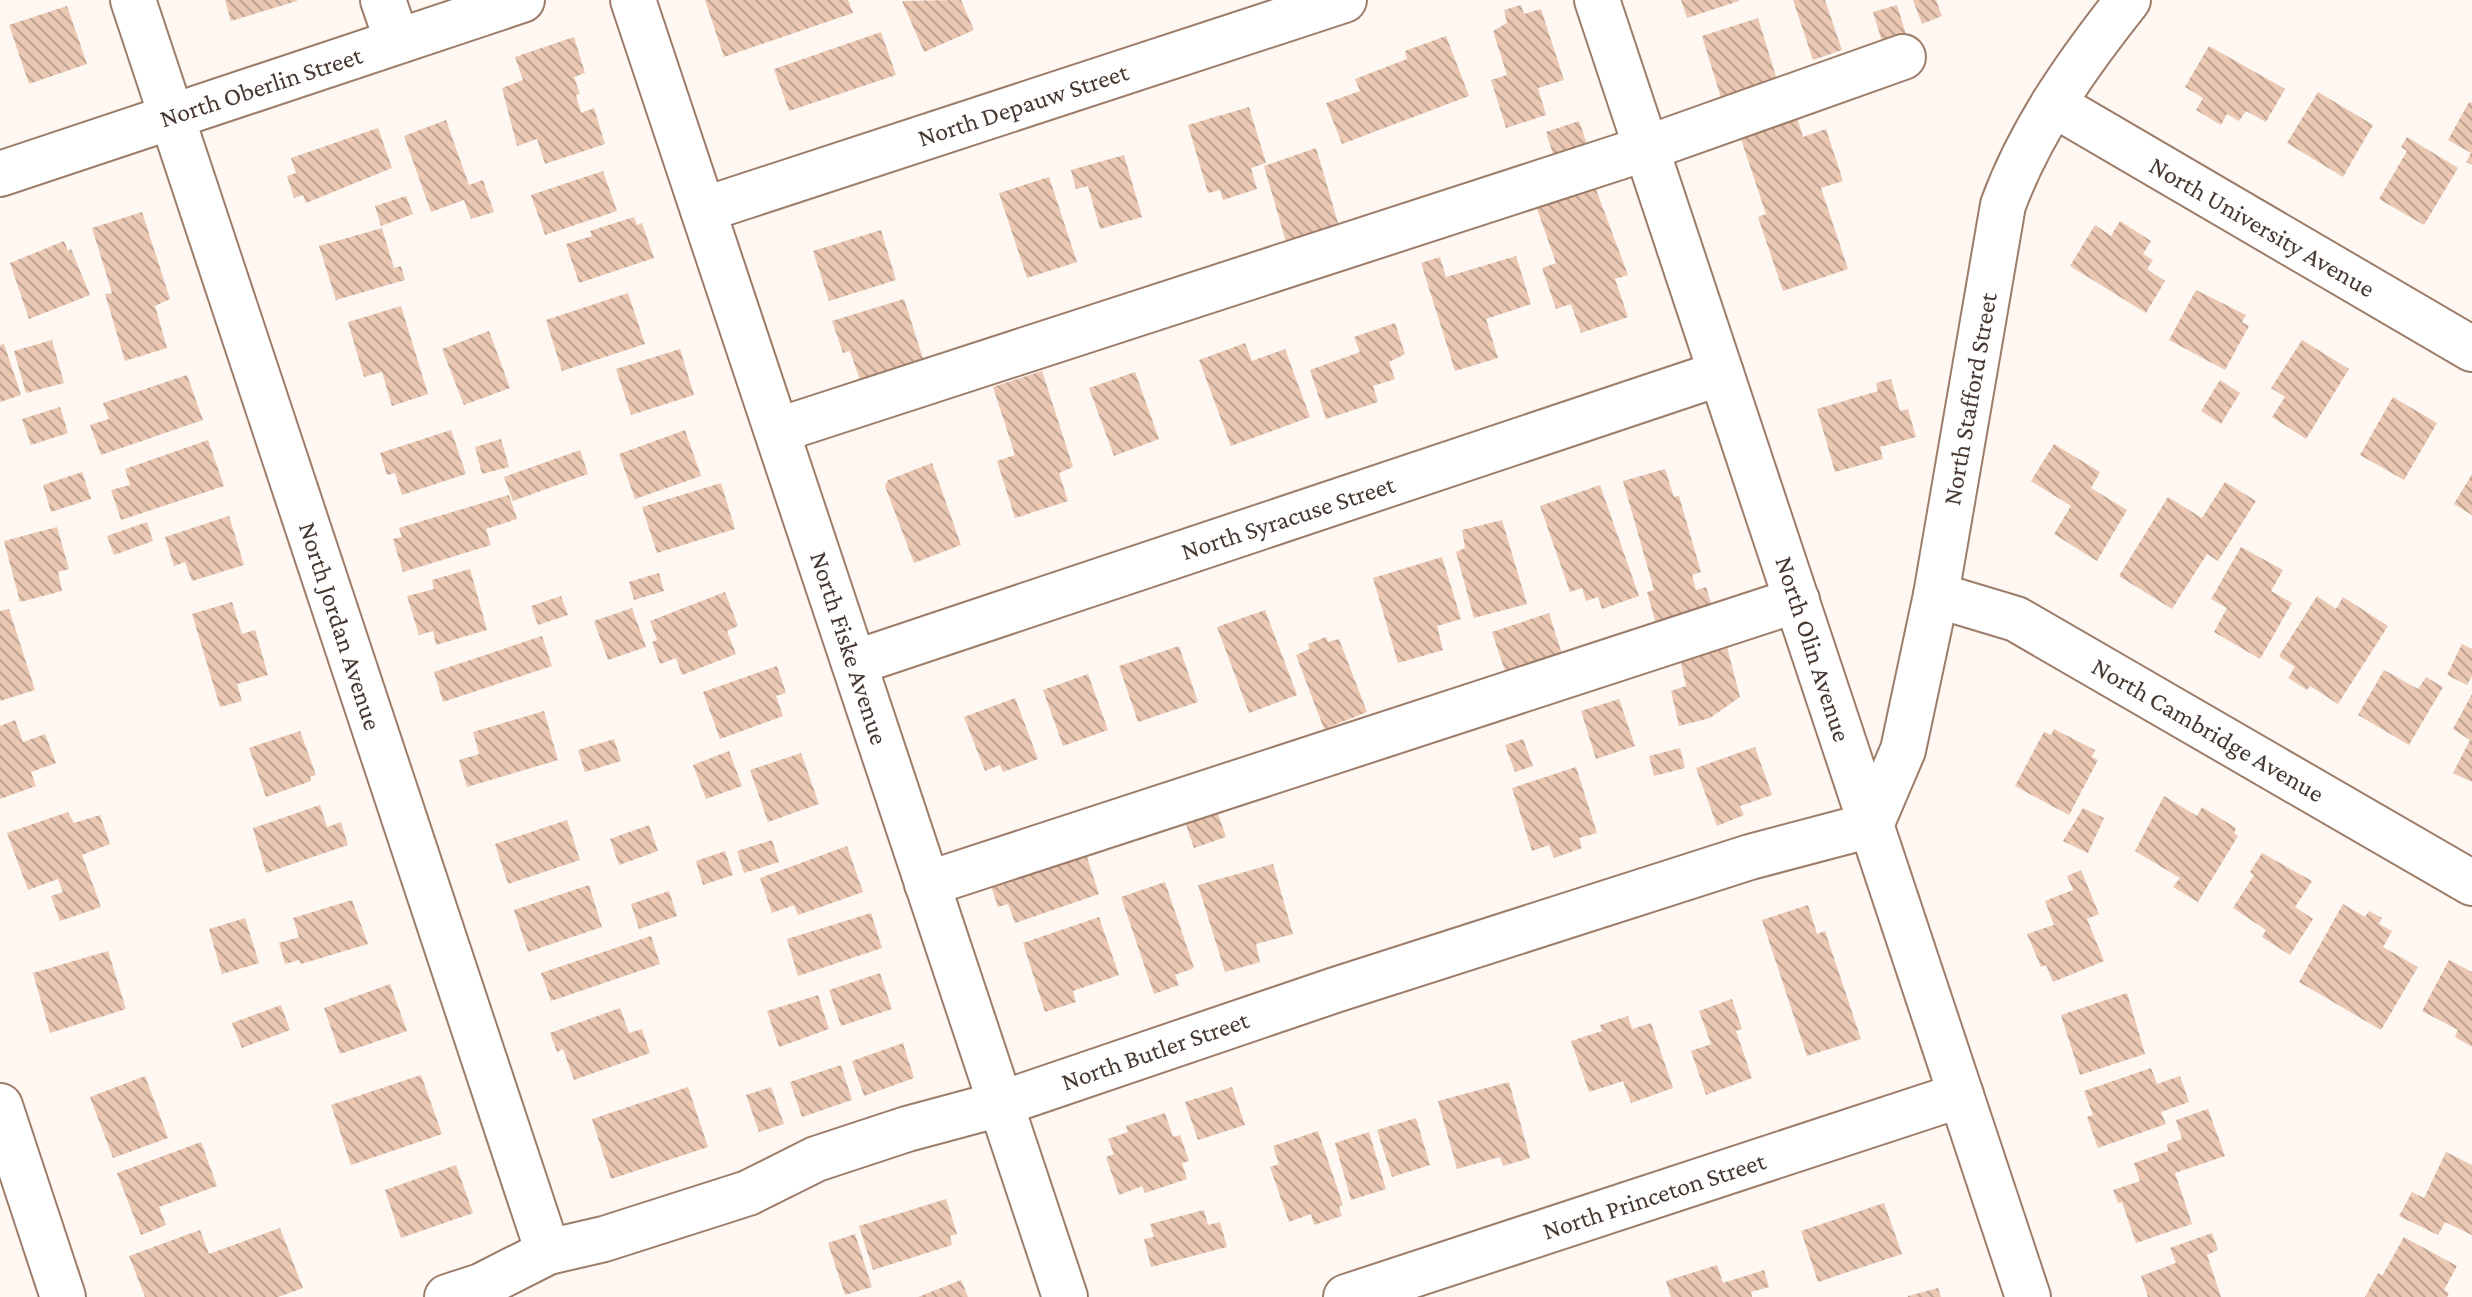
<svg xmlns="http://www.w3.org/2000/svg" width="2472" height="1297" font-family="'Crimson Pro',serif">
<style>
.building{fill:url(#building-back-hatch)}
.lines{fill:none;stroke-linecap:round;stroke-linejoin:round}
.minor-casing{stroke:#9c7d69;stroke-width:48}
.minor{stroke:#fff;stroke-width:44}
.labels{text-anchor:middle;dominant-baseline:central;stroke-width:8;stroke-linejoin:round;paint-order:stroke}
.street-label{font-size:26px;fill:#463830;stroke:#fff}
</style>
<defs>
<pattern id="building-back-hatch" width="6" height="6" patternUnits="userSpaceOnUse" patternTransform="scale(2)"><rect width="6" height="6" fill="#eac8b3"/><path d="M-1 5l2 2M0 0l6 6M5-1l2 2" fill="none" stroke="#bfa392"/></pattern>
</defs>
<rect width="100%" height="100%" fill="#fef7f2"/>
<g class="building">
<polygon points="225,0 297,0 297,1 231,21"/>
<polygon points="705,0 848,0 853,13 724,57"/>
<polygon points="961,0 974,30 924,52 902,1"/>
<polygon points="1681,0 1739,0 1739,1 1687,18"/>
<polygon points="1793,0 1825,0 1842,50 1813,60"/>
<polygon points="1913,0 1936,0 1942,16 1922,24"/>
<polygon points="1521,5 1524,14 1541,9 1564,80 1538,88 1546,115 1506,128 1491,80 1507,75 1493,31 1507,23 1504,10"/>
<polygon points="1897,5 1910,48 1886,55 1873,12"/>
<polygon points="67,6 87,64 29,84 9,25"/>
<polygon points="1758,18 1778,83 1722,101 1702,36"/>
<polygon points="881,32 896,75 789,111 774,69"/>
<polygon points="1446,36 1469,96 1342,144 1326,103 1360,91 1355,79 1407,59 1405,51"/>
<polygon points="574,37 585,73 574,77 580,94 576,95 581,113 594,108 605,144 545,164 537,139 517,146 502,88 523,80 515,57"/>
<polygon points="2209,46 2285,89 2266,122 2246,111 2239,121 2227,114 2221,125 2196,110 2203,98 2185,87"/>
<polygon points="2318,92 2373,125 2343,177 2287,143"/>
<polygon points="2469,102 2472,103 2472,165 2466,162 2471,153 2448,140"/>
<polygon points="1249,107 1266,163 1251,168 1257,189 1223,200 1220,190 1208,193 1188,125"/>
<polygon points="1795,111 1803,137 1826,129 1843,181 1821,188 1848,269 1783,291 1758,217 1766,214 1738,130"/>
<polygon points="446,120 469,185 483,180 494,212 471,219 464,200 431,212 404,136"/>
<polygon points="1579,121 1590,153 1556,164 1546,132"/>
<polygon points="378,128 392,168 306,203 303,195 294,198 287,176 296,173 291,158"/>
<polygon points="2407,137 2458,168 2424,225 2379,199 2407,151 2401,147"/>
<polygon points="1316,148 1341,233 1288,249 1264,166"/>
<polygon points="1124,155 1142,217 1100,229 1088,186 1076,189 1071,170"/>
<polygon points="603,171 617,211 545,235 531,195"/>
<polygon points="1049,177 1077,262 1027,278 999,193"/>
<polygon points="1594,184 1628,275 1615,279 1628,317 1581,333 1571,304 1556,309 1542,268 1556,263 1535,203"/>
<polygon points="406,196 413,214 381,226 375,206"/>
<polygon points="142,212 170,299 155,306 167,348 125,361 105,294 112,293 92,228"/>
<polygon points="634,217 637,225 642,223 654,258 579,283 566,244 592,236 590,231"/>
<polygon points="2120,221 2151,241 2143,254 2153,260 2147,269 2165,281 2146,313 2070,266 2095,225 2111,236"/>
<polygon points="382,228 394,268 401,266 405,280 336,300 319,246"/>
<polygon points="881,230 896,280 829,301 813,251"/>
<polygon points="64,241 68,251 71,249 90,295 29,319 10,263"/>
<polygon points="1516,256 1531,304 1486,319 1498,358 1455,371 1421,263 1440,257 1446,277"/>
<polygon points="2196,290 2246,315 2242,322 2249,326 2225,370 2169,340"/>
<polygon points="628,293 645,344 562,371 546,320"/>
<polygon points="904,299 926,368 863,389 850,351 843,353 832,321"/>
<polygon points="401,306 428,394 392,406 382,372 364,377 348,322"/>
<polygon points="1395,323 1405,354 1389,362 1395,379 1373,386 1378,402 1326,419 1310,370 1360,352 1354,337"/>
<polygon points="489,331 510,388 464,405 442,349"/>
<polygon points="52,340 64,383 26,393 14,351"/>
<polygon points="2302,340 2349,369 2306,439 2272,417 2285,397 2271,388"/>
<polygon points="1245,343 1252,361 1285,349 1310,417 1231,446 1199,360"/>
<polygon points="4,344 21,395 0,402 0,345"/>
<polygon points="680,349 694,395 631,415 616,369"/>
<polygon points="1042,371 1073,467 1059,473 1068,501 1015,518 997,461 1015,455 993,387"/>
<polygon points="1135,372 1159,439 1114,456 1089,388"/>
<polygon points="187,375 203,420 101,455 90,425 109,419 103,403"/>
<polygon points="1891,379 1900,411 1908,409 1916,437 1880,447 1883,459 1835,472 1817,409 1878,391 1876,383"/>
<polygon points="2220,380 2240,393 2221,424 2201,411"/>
<polygon points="2393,397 2437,423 2404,480 2360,455"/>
<polygon points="60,407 68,433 31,445 22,419"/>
<polygon points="451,430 466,474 402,495 395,473 387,475 380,453"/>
<polygon points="685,430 701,476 635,499 619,454"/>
<polygon points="501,439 509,467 482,474 475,447"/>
<polygon points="208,440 224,486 121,520 111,490 130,485 125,469"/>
<polygon points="2054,444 2100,472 2091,488 2127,510 2097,561 2054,534 2071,506 2031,481"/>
<polygon points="580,450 588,474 513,501 504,477"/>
<polygon points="932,463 961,545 914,563 885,486 888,480"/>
<polygon points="1665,469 1674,497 1679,496 1701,572 1692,575 1696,590 1706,587 1715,615 1658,631 1647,592 1654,590 1623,481"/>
<polygon points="82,472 91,499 51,512 43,485"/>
<polygon points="2472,474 2472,515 2454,504"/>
<polygon points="2225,482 2256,501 2218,561 2207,554 2172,609 2119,576 2168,497 2202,518"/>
<polygon points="721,483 735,529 657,553 642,507"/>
<polygon points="1600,485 1639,596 1602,609 1598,597 1586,601 1582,588 1570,592 1540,506"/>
<polygon points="509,495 517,519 486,529 491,545 403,572 393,539 402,537 399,528"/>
<polygon points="229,516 244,565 192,581 185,562 174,566 165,537"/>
<polygon points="1502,520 1527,604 1474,618 1456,552 1465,548 1462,530"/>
<polygon points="147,522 153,541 114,555 107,536"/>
<polygon points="57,527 69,569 58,572 62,591 20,602 4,541"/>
<polygon points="2241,547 2283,570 2271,591 2292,603 2260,659 2214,632 2227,608 2211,599"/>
<polygon points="1442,557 1461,619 1437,626 1443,650 1398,663 1373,578"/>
<polygon points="470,569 487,630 436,645 433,631 419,635 407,596 434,589 432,580"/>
<polygon points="659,573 664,591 634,600 629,582"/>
<polygon points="725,592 738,626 727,631 736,654 682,675 676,658 660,664 652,642 657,640 650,621"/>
<polygon points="561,596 568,615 538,625 531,606"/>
<polygon points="2317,596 2336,609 2343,597 2388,626 2338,704 2310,686 2307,690 2288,678 2295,667 2279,656"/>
<polygon points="232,602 242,634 255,630 268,675 237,684 242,701 220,707 192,614"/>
<polygon points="632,608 646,647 608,660 594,621"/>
<polygon points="9,609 35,690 0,701 0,611"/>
<polygon points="1265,610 1297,695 1249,713 1217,627"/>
<polygon points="1549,613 1565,664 1509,683 1492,632"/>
<polygon points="542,636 552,666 443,702 434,672"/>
<polygon points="1326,637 1328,642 1339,639 1367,712 1324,729 1296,655 1310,649 1308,644"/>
<polygon points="1726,643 1740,697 1710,718 1679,726 1671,691 1686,686 1679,655"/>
<polygon points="2462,644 2472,649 2472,676 2467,685 2447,675"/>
<polygon points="1179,646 1198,702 1138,722 1119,666"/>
<polygon points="777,666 786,693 776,696 783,716 720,739 703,692"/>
<polygon points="2384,670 2418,689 2426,677 2443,687 2409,745 2358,715"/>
<polygon points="1088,674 1108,730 1063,746 1043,690"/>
<polygon points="2472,694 2472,782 2453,773 2470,740 2453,729"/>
<polygon points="1015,698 1038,759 1003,772 1000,765 985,771 964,717"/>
<polygon points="1619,699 1635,746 1596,759 1581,711"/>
<polygon points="544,711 558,760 467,787 459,760 479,754 473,732"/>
<polygon points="15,720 23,742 45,734 56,763 31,772 36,786 0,799 0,726"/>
<polygon points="2054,729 2095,750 2092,757 2098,760 2069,815 2015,786 2044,732 2051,735"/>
<polygon points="300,731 316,775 310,777 311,781 266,797 249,748"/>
<polygon points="614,739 621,761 585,772 578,750"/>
<polygon points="1523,739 1533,766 1515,772 1505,745"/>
<polygon points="1755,747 1772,795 1740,806 1744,815 1717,826 1696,768"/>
<polygon points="1680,748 1685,768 1654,776 1649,756"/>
<polygon points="729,751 742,786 706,799 693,765"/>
<polygon points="801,753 819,804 768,822 750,770"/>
<polygon points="1576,767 1597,833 1579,838 1582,848 1554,858 1549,845 1532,851 1512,788"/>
<polygon points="2164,796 2197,816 2202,807 2236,828 2234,833 2238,836 2198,902 2173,887 2180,878 2135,851"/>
<polygon points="1213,799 1226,837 1194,848 1181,810"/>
<polygon points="320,805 327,827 341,822 348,845 266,873 253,828"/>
<polygon points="2083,808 2104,818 2088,853 2063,841"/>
<polygon points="68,812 74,823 100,815 110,844 82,855 101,907 60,921 51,896 63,892 58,879 28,890 7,833"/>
<polygon points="567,820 580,860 508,884 495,844"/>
<polygon points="649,825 658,851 619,865 610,839"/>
<polygon points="772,840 779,862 744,873 737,851"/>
<polygon points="847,846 863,892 798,915 794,905 772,913 760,878"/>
<polygon points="725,851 733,875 703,885 696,861"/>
<polygon points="1085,851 1099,894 1015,923 1008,904 998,907 990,883"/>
<polygon points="2262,853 2312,881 2295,907 2313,919 2290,955 2262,937 2266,930 2233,908 2254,875 2250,872"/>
<polygon points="1273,864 1293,934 1256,944 1260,962 1225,972 1198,885"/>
<polygon points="2081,870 2099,914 2087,919 2104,961 2053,982 2046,965 2041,967 2027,934 2054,925 2045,901 2073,890 2067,876"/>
<polygon points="1165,882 1194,968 1175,975 1179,985 1154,994 1121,897"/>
<polygon points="589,885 602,927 528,952 514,910"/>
<polygon points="669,891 677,916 639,929 631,904"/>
<polygon points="352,900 368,944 301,964 299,960 285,964 279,943 299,937 293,918"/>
<polygon points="2343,904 2365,917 2369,911 2382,918 2379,924 2392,931 2383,947 2418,967 2381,1030 2299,982"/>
<polygon points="1808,905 1817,934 1825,931 1861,1039 1807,1056 1762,920"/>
<polygon points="871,913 882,948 798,976 787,939"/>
<polygon points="1099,917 1119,975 1073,991 1076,1002 1045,1012 1023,943"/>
<polygon points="245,918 259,963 222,974 209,929"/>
<polygon points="651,936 660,964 551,1001 541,973"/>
<polygon points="108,951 126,1009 50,1033 33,973"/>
<polygon points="2449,960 2472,972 2472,1047 2455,1037 2458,1030 2422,1011"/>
<polygon points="880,973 892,1009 841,1026 829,990"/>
<polygon points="390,984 407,1031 340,1054 324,1008"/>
<polygon points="2127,993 2145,1054 2080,1075 2061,1015"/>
<polygon points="818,995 829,1029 779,1047 767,1011"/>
<polygon points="1732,999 1742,1029 1736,1031 1752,1078 1706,1095 1691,1051 1711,1044 1699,1011"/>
<polygon points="281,1005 290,1030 242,1048 232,1023"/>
<polygon points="620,1008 629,1033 642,1029 650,1053 574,1080 563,1049 557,1052 550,1033"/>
<polygon points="1628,1016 1632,1029 1651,1023 1673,1088 1631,1103 1623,1081 1589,1092 1571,1041 1602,1031 1600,1025"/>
<polygon points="903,1043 914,1078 864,1096 852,1061"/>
<polygon points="841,1065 852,1100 802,1117 790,1082"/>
<polygon points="2151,1068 2157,1084 2180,1076 2189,1102 2161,1112 2166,1124 2098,1148 2087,1117 2093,1115 2084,1091"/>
<polygon points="421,1075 442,1134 351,1165 331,1105"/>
<polygon points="145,1076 168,1138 113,1158 90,1097"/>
<polygon points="1509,1082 1530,1158 1503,1166 1500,1157 1457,1169 1438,1101"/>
<polygon points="688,1087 708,1147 611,1179 592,1119"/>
<polygon points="771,1087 784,1124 759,1132 746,1095"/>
<polygon points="1232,1087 1245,1125 1198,1140 1185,1102"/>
<polygon points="2208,1109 2225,1156 2175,1173 2192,1224 2136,1243 2122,1202 2118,1203 2113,1190 2140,1181 2134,1163 2168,1151 2167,1144 2182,1139 2176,1120"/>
<polygon points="1165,1113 1173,1137 1180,1135 1189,1161 1182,1163 1187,1179 1145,1193 1142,1186 1119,1195 1106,1157 1114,1154 1108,1139 1128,1132 1126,1126"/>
<polygon points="1416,1118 1430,1165 1392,1177 1377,1130"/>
<polygon points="1318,1131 1343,1205 1339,1207 1342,1216 1314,1225 1311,1214 1289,1222 1270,1167 1279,1164 1273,1146"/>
<polygon points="1369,1132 1386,1189 1351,1200 1335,1143"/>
<polygon points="201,1142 217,1186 159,1207 166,1225 141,1235 117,1173"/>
<polygon points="2446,1152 2472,1165 2472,1235 2445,1222 2438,1235 2399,1216 2412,1192 2424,1198"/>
<polygon points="456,1165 473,1213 401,1238 385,1190"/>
<polygon points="946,1199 957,1234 950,1236 952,1245 873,1270 859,1226"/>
<polygon points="1884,1203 1902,1254 1818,1282 1801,1231"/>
<polygon points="1204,1210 1208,1225 1220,1222 1227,1247 1151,1267 1144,1239 1154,1237 1150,1224"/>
<polygon points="280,1228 303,1288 278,1297 145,1297 129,1256 200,1230 209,1254"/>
<polygon points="2212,1233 2218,1250 2207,1255 2221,1297 2148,1297 2141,1276 2176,1263 2170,1248"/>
<polygon points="855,1234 872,1287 845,1295 828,1243"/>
<polygon points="2404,1237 2457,1266 2444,1290 2449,1293 2447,1297 2365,1297 2378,1273 2382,1276"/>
<polygon points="1717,1265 1723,1283 1764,1270 1769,1287 1751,1292 1752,1297 1671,1297 1666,1281"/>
<polygon points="961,1280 968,1297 918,1297"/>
<polygon points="1938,1288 1941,1297 1908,1297 1908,1296"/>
</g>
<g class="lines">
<g class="minor-casing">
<g id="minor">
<polyline points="133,0 548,1252"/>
<polyline points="383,0 397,41"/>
<polyline points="633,0 1065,1297"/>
<polyline points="1597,0 2028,1297"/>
<polyline points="2053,104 2472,349"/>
<polyline points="0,174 522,0"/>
<polyline points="703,210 1344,0"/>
<polyline points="779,430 1647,148 1903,57"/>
<polyline points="1936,595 2016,619 2472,883"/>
<polyline points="854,663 1721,373"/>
<path d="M 1871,825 L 1903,750 L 1936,595 L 2003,205 C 2031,129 2078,63 2128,0"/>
<polyline points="927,884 1797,600"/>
<polyline points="0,1106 63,1297"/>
<polyline points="447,1297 481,1286 548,1252 604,1239 748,1193 816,1159 907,1129 1000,1104 1335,990 1750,857 1871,825"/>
<polyline points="1346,1297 1961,1095"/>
</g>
</g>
<use href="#minor" class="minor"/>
</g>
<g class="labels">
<g class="street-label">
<text transform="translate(261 87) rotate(-18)">North Oberlin Street</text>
<text transform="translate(1023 105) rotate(-18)">North Depauw Street</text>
<text transform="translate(2262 227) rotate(30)">North University Avenue</text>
<text transform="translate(1970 399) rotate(-80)">North Stafford Street</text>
<text transform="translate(1288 518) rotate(-18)">North Syracuse Street</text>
<text transform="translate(340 626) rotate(72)">North Jordan Avenue</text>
<text transform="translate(849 648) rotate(72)">North Fiske Avenue</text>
<text transform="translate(1813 649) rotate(72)">North Olin Avenue</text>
<text transform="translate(2208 730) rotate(30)">North Cambridge Avenue</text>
<text transform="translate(1155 1051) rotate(-19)">North Butler Street</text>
<text transform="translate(1654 1196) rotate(-18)">North Princeton Street</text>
</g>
</g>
</svg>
